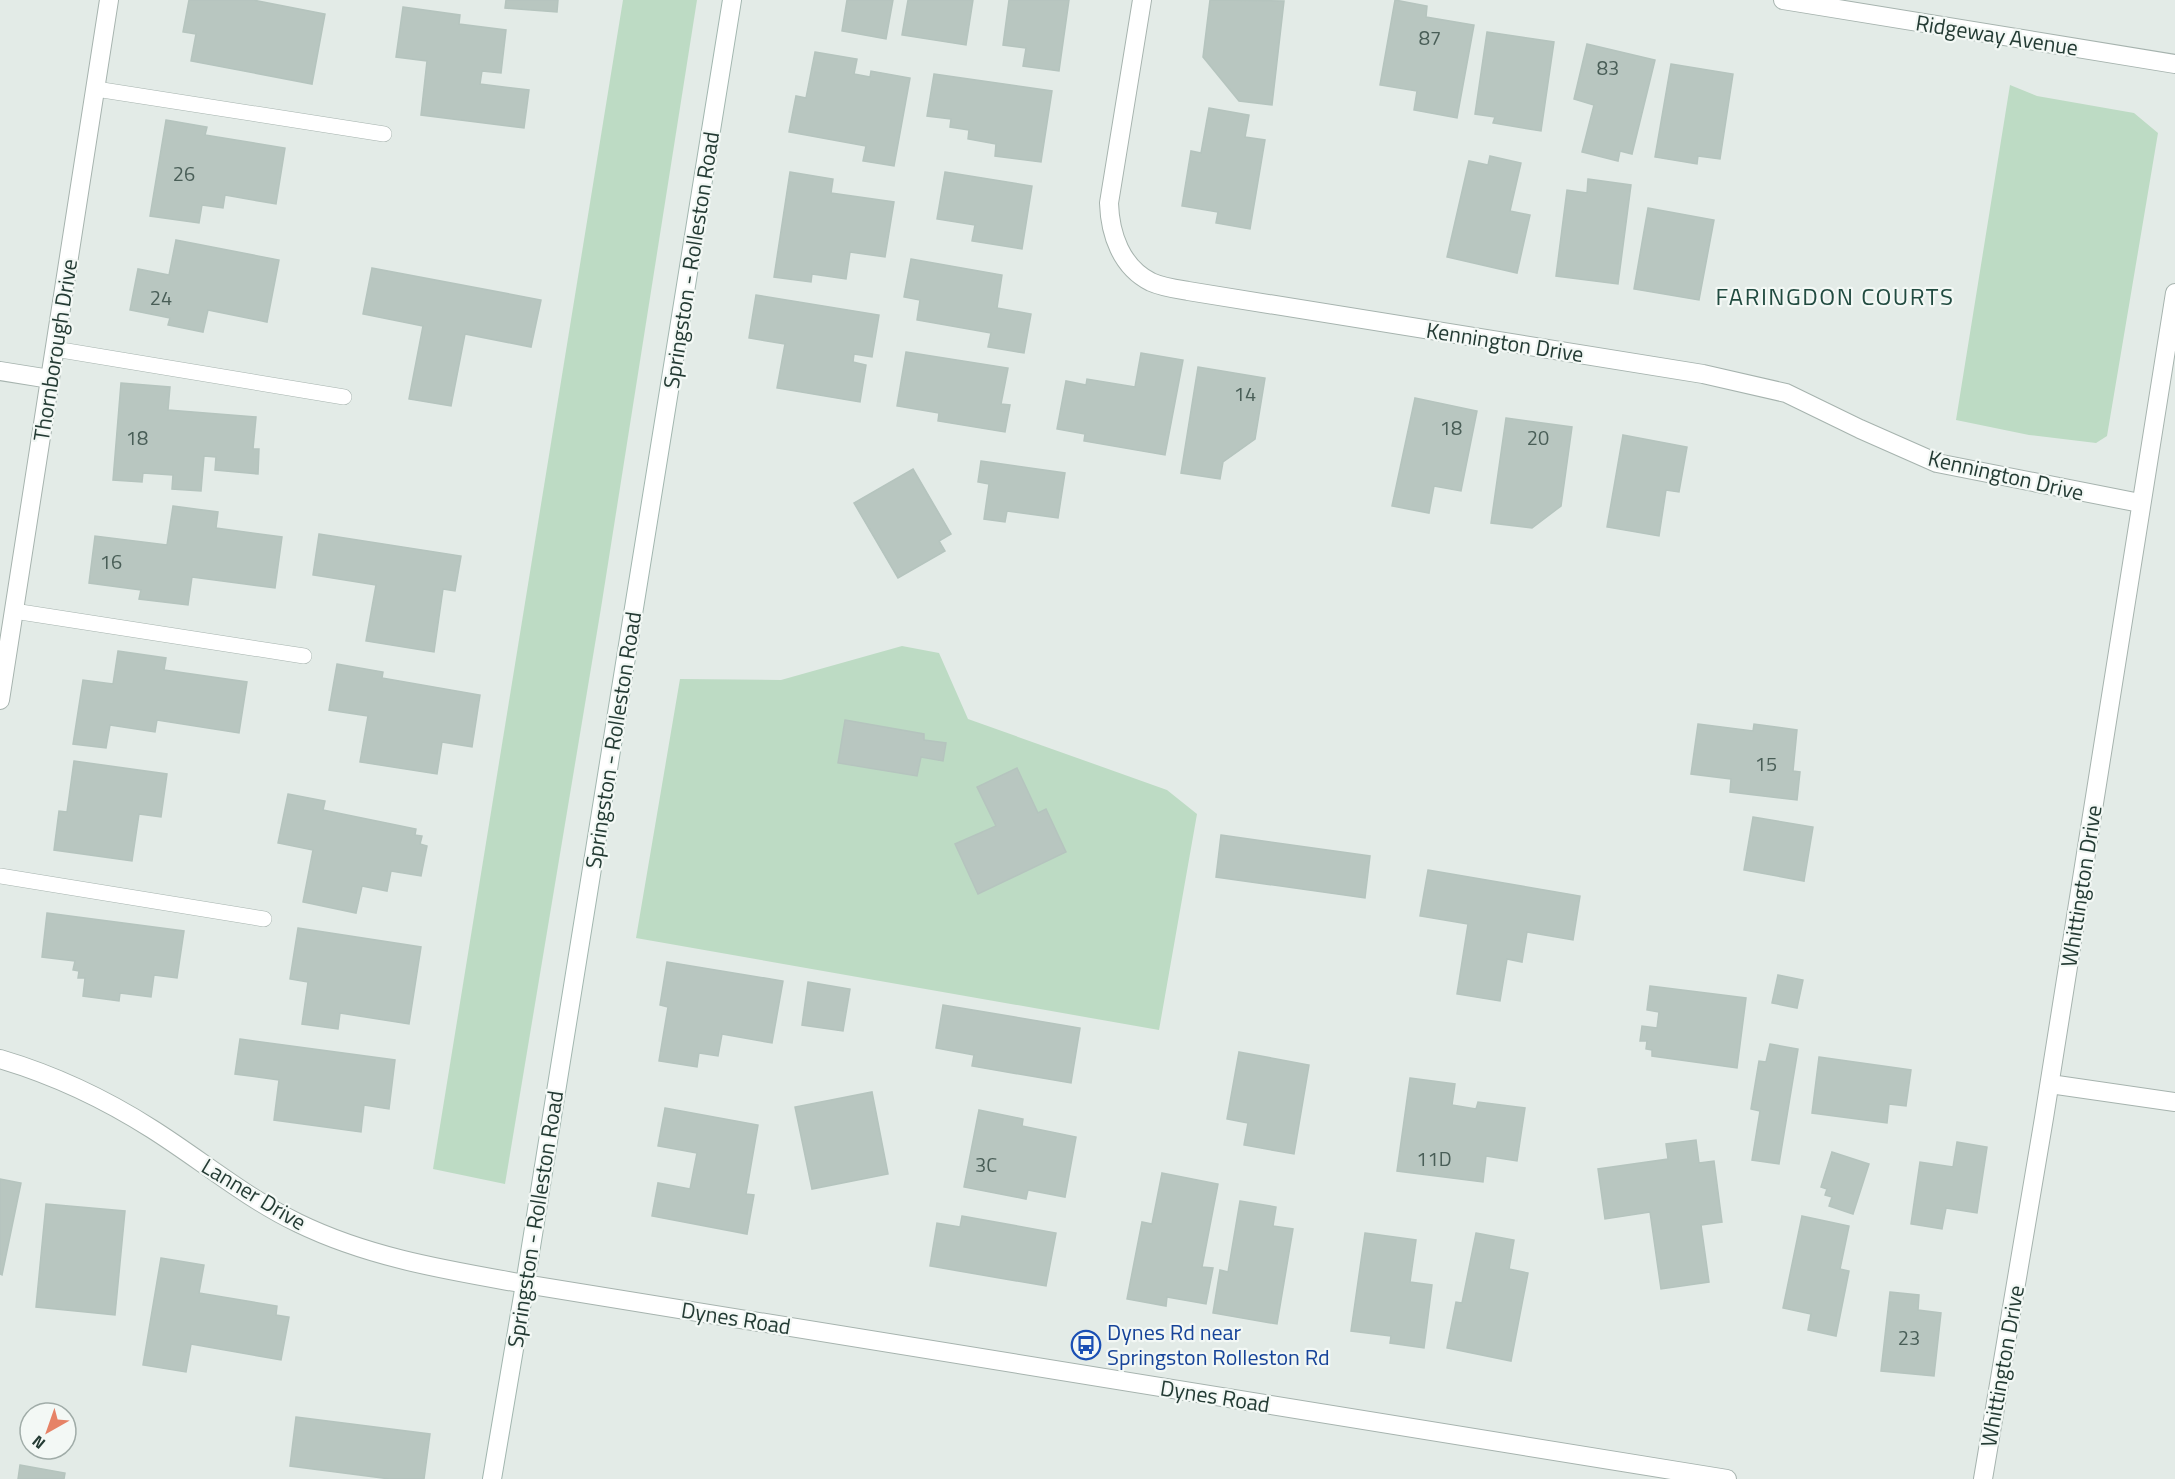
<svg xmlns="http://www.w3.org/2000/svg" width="2175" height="1479" font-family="'Titillium Web',sans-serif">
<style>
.green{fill:#bddbc4}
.building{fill:#b8c6c0;stroke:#b5c4be;stroke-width:1.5}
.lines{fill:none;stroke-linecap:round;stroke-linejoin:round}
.service-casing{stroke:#a6b3ae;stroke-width:16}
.minor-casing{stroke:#a6b3ae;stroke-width:20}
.tertiary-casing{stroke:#a6b3ae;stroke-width:20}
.secondary-casing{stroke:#a2b6af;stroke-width:20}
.service{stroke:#fff;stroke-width:15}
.minor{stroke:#fff;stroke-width:18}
.tertiary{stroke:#fff;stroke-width:18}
.secondary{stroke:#fff;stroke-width:18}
.labels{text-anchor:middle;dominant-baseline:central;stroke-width:4.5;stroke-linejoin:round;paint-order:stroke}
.number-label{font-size:20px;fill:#495e57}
.street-label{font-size:22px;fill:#243b34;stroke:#f3f8f5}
.transit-label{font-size:22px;fill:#164399;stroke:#f3f8f5;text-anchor:start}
.neighbourhood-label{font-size:24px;letter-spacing:1.5px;fill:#214b40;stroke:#f3f8f5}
</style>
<rect width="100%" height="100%" fill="#e3ebe7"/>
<g class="green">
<polygon points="623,0 697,0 601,608 505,1184 433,1169"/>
<polygon points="2010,85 2037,96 2134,113 2158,133 2107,436 2096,443 2029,435 1956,420"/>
<polygon points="902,646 939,653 968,719 1167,790 1197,814 1159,1030 636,938 680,679 781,680"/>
</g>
<g class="building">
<polygon points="189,0 253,0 325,14 312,84 191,61 196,34 183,32"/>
<polygon points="506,0 558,0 557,12 505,8"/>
<polygon points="847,0 893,0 886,39 842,31"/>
<polygon points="908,0 973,0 966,45 902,35"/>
<polygon points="1009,0 1069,0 1059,71 1023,66 1026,48 1003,45"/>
<polygon points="1210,0 1284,1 1272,105 1239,101 1203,57"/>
<polygon points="1395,0 1427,6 1426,17 1474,25 1457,118 1414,110 1417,91 1380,85"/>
<polygon points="403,7 460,15 459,24 506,30 501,73 482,71 480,84 529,90 524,128 421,115 427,61 396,57"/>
<polygon points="1487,32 1554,42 1541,131 1493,123 1495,117 1475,114"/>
<polygon points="1587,44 1655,60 1632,154 1620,151 1618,161 1582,152 1594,105 1574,99"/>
<polygon points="815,52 857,59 854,74 870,77 871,71 910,78 894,166 863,161 866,146 789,132 796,96 806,98"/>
<polygon points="1671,64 1733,74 1720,159 1698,156 1697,164 1655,157"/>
<polygon points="934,74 1052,91 1041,162 995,156 996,144 968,139 969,130 950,127 951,119 927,116"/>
<polygon points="1209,108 1249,115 1245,137 1265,140 1250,229 1216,223 1218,212 1182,206 1191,151 1201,153"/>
<polygon points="166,120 207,127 205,135 285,148 276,204 225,195 223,208 202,205 199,223 150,216"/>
<polygon points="1490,156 1521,163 1510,211 1530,215 1517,273 1447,257 1469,161 1488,165"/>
<polygon points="790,172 833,179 831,193 894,202 885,257 850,252 846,279 812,274 811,282 774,277"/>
<polygon points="945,172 1032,186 1022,249 972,241 975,225 937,219"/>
<polygon points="1588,179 1631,185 1618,284 1556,276 1567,190 1587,193"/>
<polygon points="1648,208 1714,220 1699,300 1634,289"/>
<polygon points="176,240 279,260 267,322 208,310 203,332 168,325 170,318 130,310 138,269 169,275"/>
<polygon points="911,259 1002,275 997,308 1031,314 1024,353 988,347 991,333 917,320 920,300 904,297"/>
<polygon points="372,268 541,300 531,347 465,334 451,406 409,399 423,326 363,314"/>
<polygon points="756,295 879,315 872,357 854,354 853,362 866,365 860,402 777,388 785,344 749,338"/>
<polygon points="906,352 1008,368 1001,404 1010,405 1005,432 938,421 939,413 897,406"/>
<polygon points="1141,353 1183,360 1165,455 1084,441 1085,434 1057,429 1066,381 1086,385 1087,379 1135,387"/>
<polygon points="1198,367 1265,378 1255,439 1223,462 1220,479 1181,473"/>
<polygon points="121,383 170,387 168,410 256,417 253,449 259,449 258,474 215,470 216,457 204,456 201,491 172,489 173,475 143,473 142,482 113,480"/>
<polygon points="1415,398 1477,411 1461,491 1434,486 1429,513 1392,506"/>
<polygon points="1506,418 1572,427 1561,506 1532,528 1491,523"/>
<polygon points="1623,435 1687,447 1679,492 1666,490 1659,536 1607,527"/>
<polygon points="981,461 1065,473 1058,518 1007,511 1005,522 984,519 989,484 978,482"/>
<polygon points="913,469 951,534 939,541 945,551 898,578 854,503"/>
<polygon points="173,506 218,512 216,528 282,537 275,588 192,577 188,605 139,599 141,590 89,583 95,536 167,545"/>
<polygon points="319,534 461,556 455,591 443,589 434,652 366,641 376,585 313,575"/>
<polygon points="118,651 166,658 164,670 247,682 239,733 157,720 155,732 110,725 106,748 73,744 83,680 113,684"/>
<polygon points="337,664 383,672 382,678 480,695 472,747 442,742 437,774 360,762 368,716 329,710"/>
<polygon points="845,720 924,734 924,740 946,743 943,761 921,757 917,776 838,763"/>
<polygon points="1698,724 1753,731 1754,724 1797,730 1793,771 1800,772 1797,800 1730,792 1731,779 1691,774"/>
<polygon points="74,761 167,774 161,817 139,814 132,861 54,850 59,811 67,812"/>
<polygon points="1017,768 1038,813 1046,809 1066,852 978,894 955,844 996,826 977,787"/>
<polygon points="288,794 325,801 323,810 416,829 415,835 422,836 420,844 427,846 421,876 391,871 387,891 362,886 356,913 303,902 313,850 278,843"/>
<polygon points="1753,817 1813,827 1804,881 1744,870"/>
<polygon points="1221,835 1370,856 1365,898 1216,877"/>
<polygon points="1428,870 1580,896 1573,940 1527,932 1522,962 1507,959 1500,1001 1457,994 1468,924 1420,916"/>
<polygon points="47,913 184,931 177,978 154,975 151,997 120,993 119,1001 83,996 85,978 78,978 79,971 73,970 75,961 42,957"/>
<polygon points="298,928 421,947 409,1024 340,1013 338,1029 302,1024 308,982 290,979"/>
<polygon points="667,962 783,981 772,1043 722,1034 718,1056 699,1053 697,1067 659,1061 668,1007 660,1005"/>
<polygon points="1778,975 1803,980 1797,1008 1772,1003"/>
<polygon points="808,982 850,989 843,1031 802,1025"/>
<polygon points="1650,986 1746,998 1737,1068 1652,1056 1652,1050 1646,1049 1647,1041 1640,1041 1642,1026 1657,1028 1659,1012 1647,1010"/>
<polygon points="943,1005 1080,1028 1071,1083 972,1066 974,1055 936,1048"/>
<polygon points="240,1039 395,1060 389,1109 364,1105 361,1132 274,1120 279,1080 235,1074"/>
<polygon points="1770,1044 1798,1049 1779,1164 1752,1160 1760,1111 1751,1109 1759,1061 1766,1062"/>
<polygon points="1239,1052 1309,1065 1294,1154 1244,1145 1248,1123 1227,1119"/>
<polygon points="1819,1057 1911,1070 1906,1106 1889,1104 1887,1123 1812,1113"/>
<polygon points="1410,1078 1455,1084 1452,1105 1476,1109 1478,1102 1525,1108 1517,1161 1486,1156 1483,1182 1397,1171"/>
<polygon points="872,1092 888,1174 812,1189 795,1107"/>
<polygon points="665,1108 758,1125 746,1194 754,1195 747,1234 652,1216 658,1183 690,1189 697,1153 658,1146"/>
<polygon points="979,1110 1023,1119 1022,1126 1076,1137 1065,1197 1028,1190 1026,1199 964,1187"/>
<polygon points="1696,1140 1699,1163 1714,1161 1722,1222 1701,1225 1709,1282 1661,1289 1650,1212 1605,1219 1598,1169 1668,1159 1666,1144"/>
<polygon points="1957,1142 1987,1147 1977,1213 1946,1208 1942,1229 1911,1224 1920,1162 1953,1167"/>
<polygon points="1832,1152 1869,1164 1853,1214 1829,1206 1832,1197 1825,1195 1827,1189 1821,1187"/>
<polygon points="1162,1173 1218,1184 1202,1267 1213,1268 1206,1304 1167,1297 1166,1306 1127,1299 1142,1222 1152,1224"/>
<polygon points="0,1179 21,1183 2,1275 0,1274"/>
<polygon points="1240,1201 1276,1207 1273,1226 1293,1229 1277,1324 1213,1313 1220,1270 1228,1272"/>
<polygon points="46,1204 125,1211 115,1315 36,1307"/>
<polygon points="962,1216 1056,1233 1046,1286 930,1266 937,1223 960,1227"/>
<polygon points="1802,1216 1849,1226 1840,1269 1849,1271 1836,1336 1808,1330 1811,1314 1783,1308"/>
<polygon points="1365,1233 1416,1240 1410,1282 1432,1285 1424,1348 1390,1343 1391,1336 1351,1331"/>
<polygon points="1476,1233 1514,1240 1509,1269 1528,1273 1511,1361 1447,1348 1456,1302 1462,1303"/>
<polygon points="161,1258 204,1265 199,1293 277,1306 276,1315 289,1317 281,1360 191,1344 186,1372 143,1365"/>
<polygon points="1890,1292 1919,1295 1918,1310 1941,1313 1934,1376 1881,1371"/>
<polygon points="296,1417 430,1434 424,1479 390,1479 290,1466"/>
<polygon points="20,1465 65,1473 64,1479 18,1479"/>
</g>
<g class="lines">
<g class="service-casing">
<g id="service">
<polyline points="96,89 384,134"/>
<polyline points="55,349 344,397"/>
<polyline points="14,611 304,656"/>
<polyline points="0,876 264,919"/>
</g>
</g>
<g class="minor-casing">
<g id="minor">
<path d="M 1142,0 L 1109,203 C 1110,234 1121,267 1151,282 C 1162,287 1176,289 1188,291 L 1703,374 L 1786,393 L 1860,429 L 1937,463 L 2140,503"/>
<polyline points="1783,0 2175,64"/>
<polyline points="0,371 50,379"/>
<polyline points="0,700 109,0"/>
<polyline points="2050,1084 2175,1102"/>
<polyline points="1983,1479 2044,1118 2175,293"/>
</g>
</g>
<g class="tertiary-casing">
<path id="tertiary" d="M 0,1059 C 54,1075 105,1099 152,1129 C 201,1160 246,1198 298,1223 C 370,1258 447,1270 525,1284 L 1727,1479"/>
</g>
<g class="secondary-casing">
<polyline id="secondary" points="492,1479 525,1284 732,0"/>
</g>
<use href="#service" class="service"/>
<use href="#minor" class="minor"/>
<use href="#tertiary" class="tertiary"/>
<use href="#secondary" class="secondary"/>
</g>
<defs>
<g id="bus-ring" transform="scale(1.5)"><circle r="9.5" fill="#f3f8f5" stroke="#1a4fb4" stroke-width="1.5"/><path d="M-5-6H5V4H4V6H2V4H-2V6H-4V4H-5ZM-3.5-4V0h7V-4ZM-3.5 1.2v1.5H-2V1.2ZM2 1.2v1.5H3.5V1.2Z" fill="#1a4fb4"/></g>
</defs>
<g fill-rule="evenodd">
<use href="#bus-ring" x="1086" y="1345"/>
</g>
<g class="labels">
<g class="number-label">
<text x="1430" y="37">87</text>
<text x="1608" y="67">83</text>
<text x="184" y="173">26</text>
<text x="161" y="297">24</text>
<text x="1245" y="393">14</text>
<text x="1451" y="427">18</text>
<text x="137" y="437">18</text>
<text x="1538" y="437">20</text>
<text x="111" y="561">16</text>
<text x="1766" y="763">15</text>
<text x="1434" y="1158">11D</text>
<text x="986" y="1164">3C</text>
<text x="1909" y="1337">23</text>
</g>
<g class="street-label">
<text transform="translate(1997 35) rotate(9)">Ridgeway Avenue</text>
<text transform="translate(691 260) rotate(-81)">Springston - Rolleston Road</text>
<text transform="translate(1505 342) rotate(9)">Kennington Drive</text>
<text transform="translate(55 350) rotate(-81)">Thornborough Drive</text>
<text transform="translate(2006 475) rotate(13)">Kennington Drive</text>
<text transform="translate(613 740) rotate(-81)">Springston - Rolleston Road</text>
<text transform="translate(2081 886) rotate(-81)">Whittington Drive</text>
<text transform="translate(254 1194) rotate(31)">Lanner Drive</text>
<text transform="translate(535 1219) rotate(-81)">Springston - Rolleston Road</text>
<text transform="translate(736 1318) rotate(9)">Dynes Road</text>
<text transform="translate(2002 1366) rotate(-80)">Whittington Drive</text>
<text transform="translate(1215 1396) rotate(9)">Dynes Road</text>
</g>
<g class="transit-label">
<text x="1107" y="1332">Dynes Rd near<tspan x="1107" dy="25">Springston Rolleston Rd</tspan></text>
</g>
<g class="neighbourhood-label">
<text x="1835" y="296">FARINGDON COURTS</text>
</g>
</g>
<g transform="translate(48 1431) rotate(220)"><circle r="28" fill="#f3f8f5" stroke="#a0aca8" stroke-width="1.5"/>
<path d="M0-4.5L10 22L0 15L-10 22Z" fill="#e68266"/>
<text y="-9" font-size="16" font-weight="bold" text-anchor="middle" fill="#243b34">N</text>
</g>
</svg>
